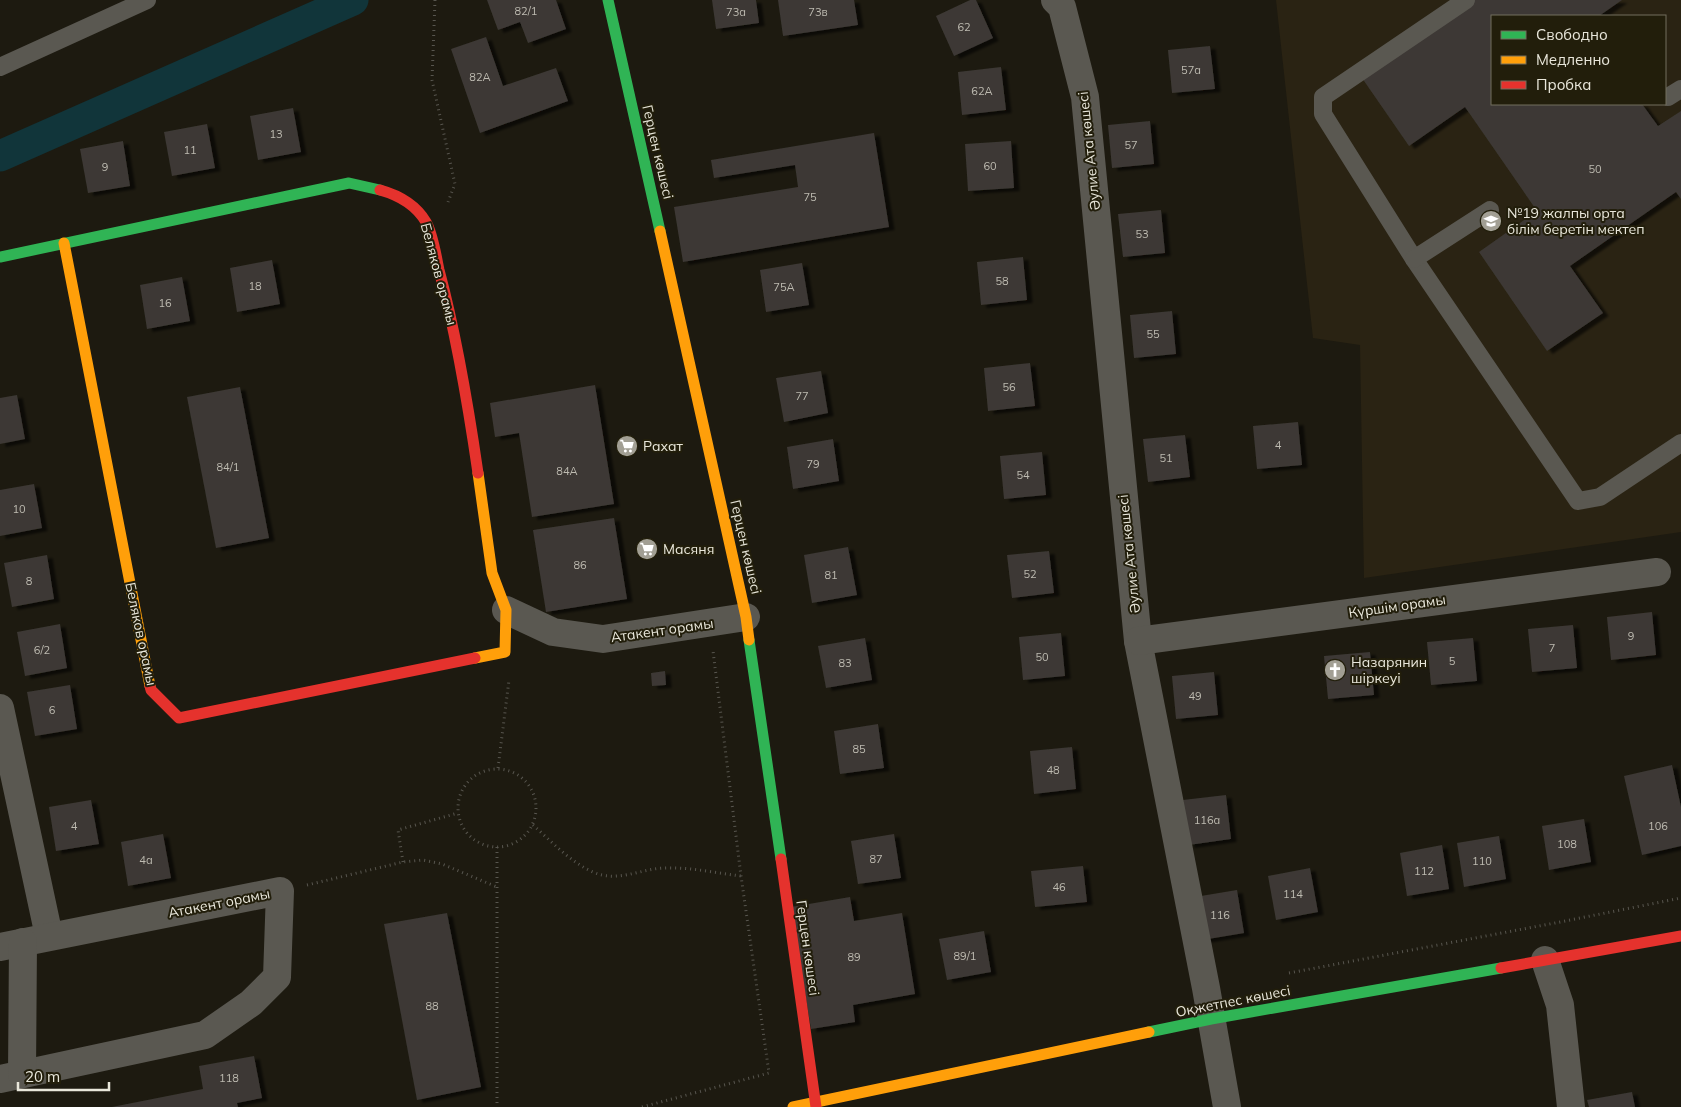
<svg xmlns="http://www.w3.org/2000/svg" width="1681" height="1107" font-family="Mulish,sans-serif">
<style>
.education{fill:#2a2313;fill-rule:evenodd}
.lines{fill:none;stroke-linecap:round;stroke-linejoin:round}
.canal{stroke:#11353a;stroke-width:31}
.building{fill:#3c3834;filter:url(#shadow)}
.path{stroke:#58564f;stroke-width:3;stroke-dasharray:1 4;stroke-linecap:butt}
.lane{stroke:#5a5851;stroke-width:18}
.street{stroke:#5a5851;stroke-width:28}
.fast{stroke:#30b455;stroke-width:11}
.slow{stroke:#ff9f0a;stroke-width:11}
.jam{stroke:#e5322d;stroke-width:11}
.labels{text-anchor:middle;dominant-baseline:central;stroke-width:4;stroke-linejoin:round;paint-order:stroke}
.number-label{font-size:11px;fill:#bebbb1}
.street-label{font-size:14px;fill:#e9e7db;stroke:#221e0b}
.poi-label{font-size:14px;fill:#e9e7db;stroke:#221e0b;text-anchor:start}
</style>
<defs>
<filter id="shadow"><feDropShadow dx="5.5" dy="3" stdDeviation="1" flood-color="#0009"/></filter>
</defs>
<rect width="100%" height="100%" fill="#1d1a10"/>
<path class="education" d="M 1276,0 L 1681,0 L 1681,532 L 1364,578 L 1360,345 L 1313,338 ZM 1492,16 L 1665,16 L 1665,104 L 1492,104 Z"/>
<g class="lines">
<polyline class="canal" points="0,156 353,0"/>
</g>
<g class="building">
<polygon points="487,0 556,0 566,29 528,43 520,22 498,30"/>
<polygon points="712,0 756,0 759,23 716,29"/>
<polygon points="778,0 854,0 858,25 783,36"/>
<polygon points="970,0 976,0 993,38 954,56 936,16"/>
<polygon points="1475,0 1622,0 1599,16 1492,16 1492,104 1642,104 1658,126 1681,111 1681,199 1676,192 1570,266 1603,313 1547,351 1479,252 1537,211 1465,107 1409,146 1362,78"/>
<polygon points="486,37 503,86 556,68 568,101 480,133 451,49"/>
<polygon points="1210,46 1215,89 1172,93 1168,50"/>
<polygon points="1001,67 1006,110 962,115 958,72"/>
<polygon points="293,108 301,152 258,160 250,116"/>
<polygon points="1150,121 1154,164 1112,168 1108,125"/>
<polygon points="207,124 215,168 172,176 164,132"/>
<polygon points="874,133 889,227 683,262 674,207 798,187 795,165 714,178 711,160"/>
<polygon points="123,141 130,186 88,193 80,149"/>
<polygon points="1011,141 1014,188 968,191 965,144"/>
<polygon points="1161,210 1165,253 1123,257 1118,214"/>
<polygon points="1023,257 1027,300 981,305 977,262"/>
<polygon points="272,260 280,304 237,312 230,268"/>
<polygon points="802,263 809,305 766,312 760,270"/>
<polygon points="182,277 190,321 147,329 140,285"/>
<polygon points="1172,311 1176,354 1134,358 1130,315"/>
<polygon points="1030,363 1035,406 988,411 984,368"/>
<polygon points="821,371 828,413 784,422 776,378"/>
<polygon points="595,385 614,504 532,517 519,433 495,437 490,403"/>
<polygon points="240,387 269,538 216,548 187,397"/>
<polygon points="17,395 25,439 0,444 0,398"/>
<polygon points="1298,422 1302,465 1257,469 1253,426"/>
<polygon points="1185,435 1190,477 1148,482 1143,439"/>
<polygon points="833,439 839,481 793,489 787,447"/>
<polygon points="1042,452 1046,495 1004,499 1000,456"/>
<polygon points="34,484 42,528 0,536 0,490"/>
<polygon points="614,518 627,599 546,612 533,530"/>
<polygon points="848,547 857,595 812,603 804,555"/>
<polygon points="1049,551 1054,593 1012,598 1007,555"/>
<polygon points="47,555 54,599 12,607 4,563"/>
<polygon points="1652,612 1656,655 1611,660 1607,617"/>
<polygon points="60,624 67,668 25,676 17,632"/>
<polygon points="1573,625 1577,668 1532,672 1528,629"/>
<polygon points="1061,633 1065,676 1023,680 1019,637"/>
<polygon points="865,638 872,680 826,688 818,646"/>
<polygon points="1473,638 1477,681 1431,685 1427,642"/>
<polygon points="1370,652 1374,695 1328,699 1324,656"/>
<polygon points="665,671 666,685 652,686 651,673"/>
<polygon points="1214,672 1218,715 1176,719 1172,676"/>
<polygon points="70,685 77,729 35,736 27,692"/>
<polygon points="878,724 884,768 840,774 834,731"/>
<polygon points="1072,747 1076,789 1034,794 1030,751"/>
<polygon points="1672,765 1681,807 1681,846 1642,855 1624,776"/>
<polygon points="1226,795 1231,839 1189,845 1183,800"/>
<polygon points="91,800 99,844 56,851 49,807"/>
<polygon points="1584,819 1591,862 1549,870 1542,826"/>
<polygon points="163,834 171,878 128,886 121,842"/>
<polygon points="894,834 901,878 858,884 851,841"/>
<polygon points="1499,836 1506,879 1464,887 1457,843"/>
<polygon points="1442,845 1449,889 1407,896 1400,853"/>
<polygon points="1083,866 1087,902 1035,907 1031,871"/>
<polygon points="1310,868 1318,912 1276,920 1268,876"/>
<polygon points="1237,890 1244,933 1202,940 1195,897"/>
<polygon points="850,897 854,921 902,913 915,994 853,1005 855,1022 811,1029 791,907"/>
<polygon points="447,913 481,1087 417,1100 384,924"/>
<polygon points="984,931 991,972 947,980 939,939"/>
<polygon points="254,1056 262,1098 237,1103 238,1107 112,1107 203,1089 199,1066"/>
<polygon points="1632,1092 1635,1107 1589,1107 1587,1100"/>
</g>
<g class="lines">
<g class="path">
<polyline points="435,0 432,80 455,184 448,202"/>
<polyline points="498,768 509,680"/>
<circle cx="497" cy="808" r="39"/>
<path d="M 533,825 C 551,841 570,862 593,872 C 617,883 640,869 664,868 C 690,867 716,873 741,876"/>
<polyline points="497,847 497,1107"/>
<polyline points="403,862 398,830 458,813"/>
<polyline points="307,885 403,862 423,860 442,864 497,887"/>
<polyline points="1289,973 1555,923 1681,898"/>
<polyline points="642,1107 769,1073 741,876 713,651"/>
</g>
<g class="lane">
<polyline points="1466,0 1323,97 1323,114 1414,259 1578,501 1600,497 1681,443"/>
<polyline points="0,67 147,0"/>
<polyline points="1668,97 1681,89"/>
<polyline points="1414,259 1490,210"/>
</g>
<g class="street">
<polyline points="1055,0 1062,7 1085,97 1138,641 1206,988 1227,1107"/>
<polyline points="506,610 553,632 603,639 746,617"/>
<polyline points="1138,641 1657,572"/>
<polyline points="0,708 49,936"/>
<polyline points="0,947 280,891 277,977 251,1003 205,1035 0,1079"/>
<polyline points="1545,960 1560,1005 1571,1107"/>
<polyline points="22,1074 23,942"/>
</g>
<g class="fast">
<polyline points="608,0 660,231"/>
<polyline points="0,257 349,183 380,190"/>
<polyline points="749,640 781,859"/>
<polyline points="1149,1032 1211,1019 1501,968"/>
</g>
<g class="slow">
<polyline points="660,231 746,617 749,640"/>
<polyline points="64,243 150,686"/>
<polyline points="475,658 505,652 506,610 492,573 478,473"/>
<polyline points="793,1107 1149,1032"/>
</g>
<g class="jam">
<path d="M 380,190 C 398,195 416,205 426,222 C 433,234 436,256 439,270 C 457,337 468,404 478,473"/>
<polyline points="150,686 151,690 179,718 475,658"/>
<polyline points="781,859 816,1107"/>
<polyline points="1501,968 1681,936"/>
</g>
</g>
<defs>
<g id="school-disc" transform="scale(1.125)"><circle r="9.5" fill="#a29f94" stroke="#221e0b"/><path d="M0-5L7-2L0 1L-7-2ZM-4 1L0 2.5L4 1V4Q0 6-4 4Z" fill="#fff"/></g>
<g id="supermarket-disc" transform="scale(1.125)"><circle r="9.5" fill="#a29f94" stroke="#221e0b"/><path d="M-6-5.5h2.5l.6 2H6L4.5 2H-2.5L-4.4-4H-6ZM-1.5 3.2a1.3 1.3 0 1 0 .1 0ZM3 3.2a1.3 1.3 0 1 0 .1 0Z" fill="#fff"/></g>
<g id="church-disc" transform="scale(1.125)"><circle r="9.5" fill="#a29f94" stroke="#221e0b"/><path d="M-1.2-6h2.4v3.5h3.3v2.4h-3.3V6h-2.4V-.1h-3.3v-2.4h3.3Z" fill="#fff"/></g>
</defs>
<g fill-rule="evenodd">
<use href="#school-disc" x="1491" y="221"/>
<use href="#supermarket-disc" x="627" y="446"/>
<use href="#supermarket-disc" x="647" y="549"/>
<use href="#church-disc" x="1335" y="670"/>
</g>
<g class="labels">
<g class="number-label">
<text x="526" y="11">82/1</text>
<text x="736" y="12">73а</text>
<text x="818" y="12">73в</text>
<text x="964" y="27">62</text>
<text x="1191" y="70">57а</text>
<text x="480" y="77">82А</text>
<text x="982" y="91">62А</text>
<text x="276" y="134">13</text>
<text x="1131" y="145">57</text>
<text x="190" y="150">11</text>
<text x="990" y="166">60</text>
<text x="105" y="167">9</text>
<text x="1595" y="169">50</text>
<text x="810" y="197">75</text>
<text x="1142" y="234">53</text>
<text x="1002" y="281">58</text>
<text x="255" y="286">18</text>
<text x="784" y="287">75А</text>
<text x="165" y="303">16</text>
<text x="1153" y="334">55</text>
<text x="1009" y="387">56</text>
<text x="802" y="396">77</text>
<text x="1278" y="445">4</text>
<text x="1166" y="458">51</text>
<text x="813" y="464">79</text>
<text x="228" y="467">84/1</text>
<text x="567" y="471">84А</text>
<text x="1023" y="475">54</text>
<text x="19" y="509">10</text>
<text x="580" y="565">86</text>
<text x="1030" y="574">52</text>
<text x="831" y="575">81</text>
<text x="29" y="581">8</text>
<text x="1631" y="636">9</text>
<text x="1552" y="648">7</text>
<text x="42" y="650">6/2</text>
<text x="1042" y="657">50</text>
<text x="1452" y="661">5</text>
<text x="845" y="663">83</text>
<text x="1195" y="696">49</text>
<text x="52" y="710">6</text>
<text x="859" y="749">85</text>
<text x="1053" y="770">48</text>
<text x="1207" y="820">116а</text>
<text x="74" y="826">4</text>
<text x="1658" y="826">106</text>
<text x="1567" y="844">108</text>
<text x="876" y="859">87</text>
<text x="146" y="860">4а</text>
<text x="1482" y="861">110</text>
<text x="1424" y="871">112</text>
<text x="1059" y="887">46</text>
<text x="1293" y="894">114</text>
<text x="1220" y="915">116</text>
<text x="965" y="956">89/1</text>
<text x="854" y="957">89</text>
<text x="432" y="1006">88</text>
<text x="229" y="1078">118</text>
</g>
<g class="street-label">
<text transform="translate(1089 151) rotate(-96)">Әулие Ата көшесі</text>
<text transform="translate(658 152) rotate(77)">Герцен көшесі</text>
<text transform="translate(439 274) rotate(75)">Беляков орамы</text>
<text transform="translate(746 547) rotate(77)">Герцен көшесі</text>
<text transform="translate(1129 554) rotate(-96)">Әулие Ата көшесі</text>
<text transform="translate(1397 606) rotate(-8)">Күршім орамы</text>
<text transform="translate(662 630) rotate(-8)">Атакент орамы</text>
<text transform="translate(141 634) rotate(78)">Беляков орамы</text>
<text transform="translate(219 903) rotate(-11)">Атакент орамы</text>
<text transform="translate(808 948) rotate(82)">Герцен көшесі</text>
<text transform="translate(1233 1001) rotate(-11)">Оқжетпес көшесі</text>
</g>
<g class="poi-label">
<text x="1507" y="213">№19 жалпы орта<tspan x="1507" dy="16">білім беретін мектеп</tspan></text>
<text x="643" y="446">Рахат</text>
<text x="663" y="549">Масяня</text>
<text x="1351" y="662">Назарянин<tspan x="1351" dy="16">шіркеуі</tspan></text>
</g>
</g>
<rect x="1491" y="15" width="175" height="90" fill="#221e0b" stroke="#726e5e"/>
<rect x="1501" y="31" width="25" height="8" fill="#30b455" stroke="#726e5e"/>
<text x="1536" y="40" font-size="15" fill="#e9e7db">Свободно</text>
<rect x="1501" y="56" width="25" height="8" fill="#ff9f0a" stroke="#726e5e"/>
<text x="1536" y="65" font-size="15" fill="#e9e7db">Медленно</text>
<rect x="1501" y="81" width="25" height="8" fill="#e5322d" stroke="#726e5e"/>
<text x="1536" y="90" font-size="15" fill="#e9e7db">Пробка</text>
<path d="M18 1082v8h91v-8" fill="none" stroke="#e9e7db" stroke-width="2.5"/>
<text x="25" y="1082" font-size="15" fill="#e9e7db" stroke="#221e0b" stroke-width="4" paint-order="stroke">20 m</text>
</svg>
